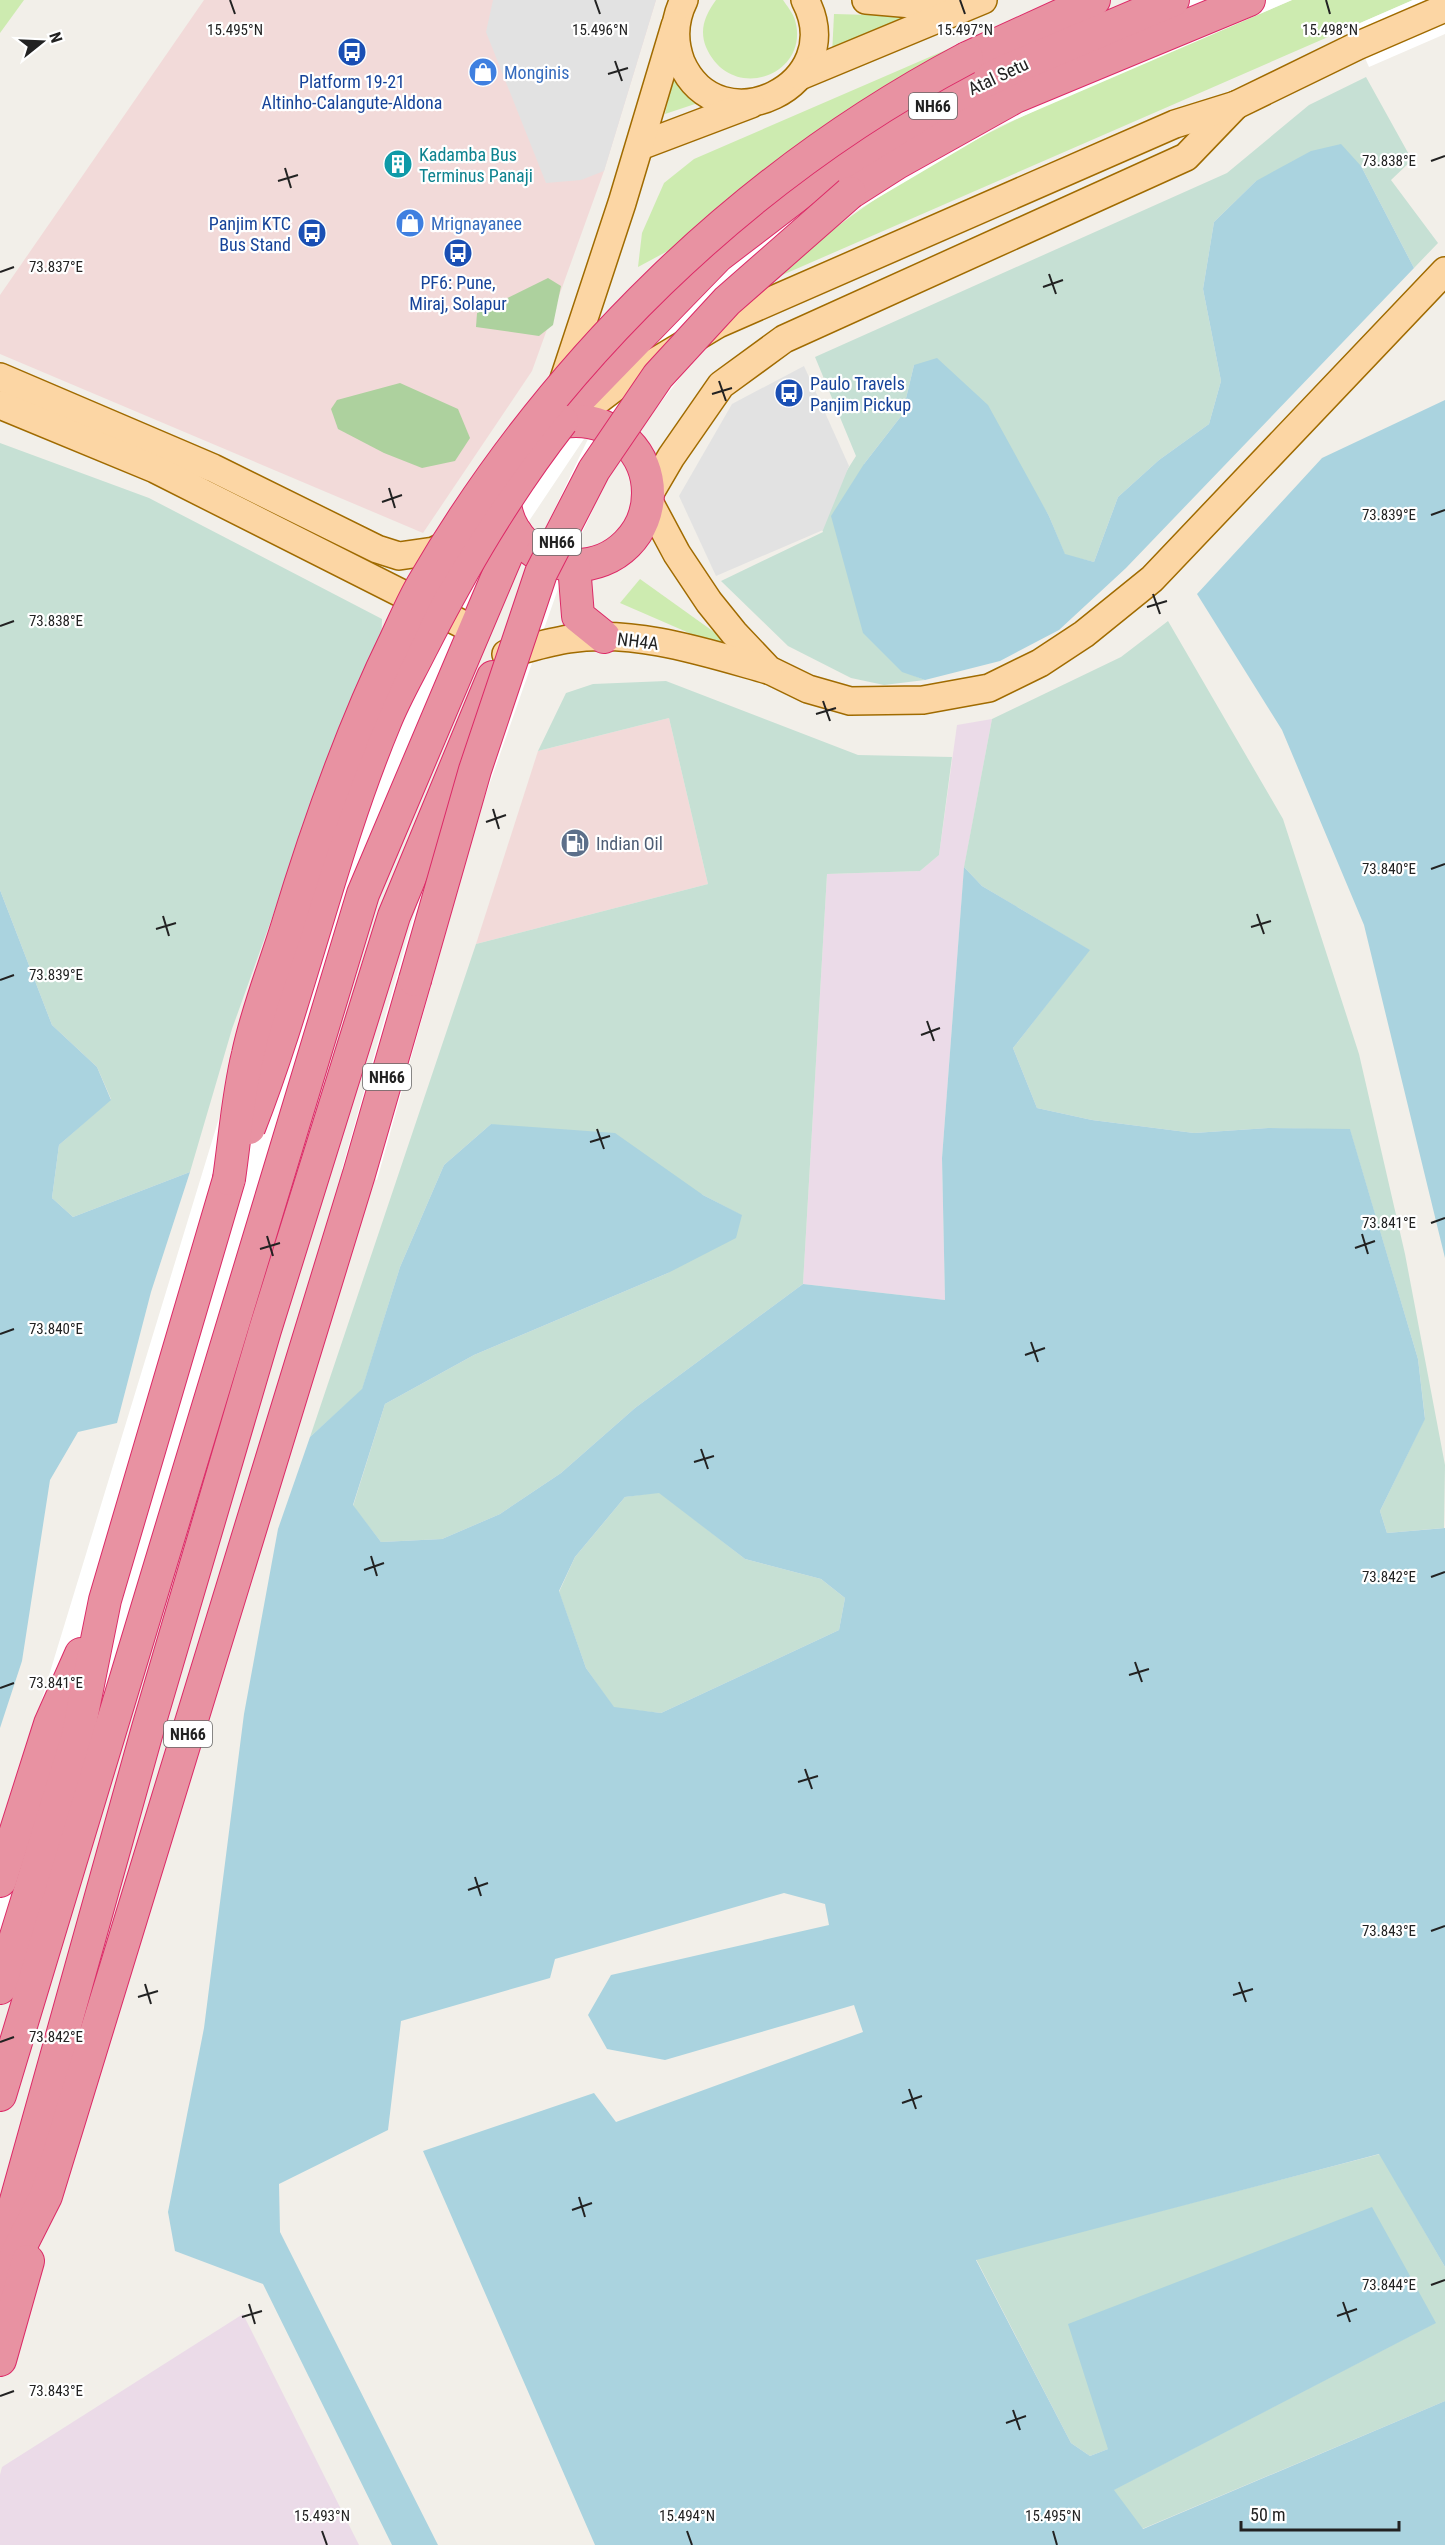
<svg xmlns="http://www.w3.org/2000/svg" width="1445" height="2545" font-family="'Roboto Condensed',sans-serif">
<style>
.commercial{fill:#f2dad9}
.industrial{fill:#ebdbe8}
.grass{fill:#cdebb0}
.forest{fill:#add19e}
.wetland{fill:#c6e0d4}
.parking{fill:#e2e2e2}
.water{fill:#aad3df;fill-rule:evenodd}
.pier{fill:#fff}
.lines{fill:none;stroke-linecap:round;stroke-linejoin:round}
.major-casing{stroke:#a06b00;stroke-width:30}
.highway-casing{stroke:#dc2a67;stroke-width:34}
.major{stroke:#fcd6a4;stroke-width:27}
.highway{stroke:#e892a2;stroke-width:32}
.highway-bridge-casing{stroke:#dc2a67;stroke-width:34;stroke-linecap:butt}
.highway-bridge{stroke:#e892a2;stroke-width:32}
.ticks{fill:none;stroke:#222;stroke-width:2}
.labels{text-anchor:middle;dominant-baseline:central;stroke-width:4.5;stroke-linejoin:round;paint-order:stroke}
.shield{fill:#fff;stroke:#646464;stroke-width:1.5}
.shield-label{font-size:16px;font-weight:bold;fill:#222}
.shop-label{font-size:18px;fill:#366cbe;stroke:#fff;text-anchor:start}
.street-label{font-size:18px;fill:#222;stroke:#fff}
.transit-label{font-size:18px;fill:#164399;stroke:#fff}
.culture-label{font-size:18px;fill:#0d838f;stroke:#fff;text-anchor:start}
.service-label{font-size:18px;fill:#4e5e75;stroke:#fff;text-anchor:start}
.ticks-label{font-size:15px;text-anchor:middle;fill:#222;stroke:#fff;stroke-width:4.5;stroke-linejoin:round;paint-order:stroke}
</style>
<rect width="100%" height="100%" fill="#f2efe9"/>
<g class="commercial">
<polygon points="204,0 656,0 604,171 532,371 423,533 0,354 0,295"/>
<polygon points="669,718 708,884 476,944 538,751"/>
</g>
<g class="industrial">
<polygon points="992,719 964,868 942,1158 945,1300 803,1284 827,874 920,871 939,855 957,725"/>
<polygon points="243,2314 359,2545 0,2545 0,2475 2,2467"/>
</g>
<g class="grass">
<polygon points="0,0 24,0 0,33"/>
<path d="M 716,0 L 783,0 C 787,6 793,13 795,20 C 811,75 731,105 706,47 C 699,30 705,15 716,0 Z"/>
<polygon points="1061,0 692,238 638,267 642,233 664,183 694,159"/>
<path d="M 1292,0 L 1413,0 L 780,276 C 918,143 1119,75 1292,0 Z"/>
<polygon points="834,14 908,16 913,19 832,55"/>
<polygon points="675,69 704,101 665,114"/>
<polygon points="640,579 756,662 620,603"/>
</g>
<g class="forest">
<polygon points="548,278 561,286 553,325 539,336 476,327 477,313"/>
<polygon points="400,383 458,409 470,438 455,461 422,468 384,453 338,429 331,409 337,400"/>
</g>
<g class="wetland">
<polygon points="1366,77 1412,160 1391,180 1438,243 1414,268 1361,166 1256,181 1214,222 1203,289 1221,381 1209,424 1159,460 1118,497 1094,562 1065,555 1049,516 1025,476 914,365 902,415 864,464 902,671 925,680 884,685 851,678 788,646 721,581 823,532 818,516 856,456 815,357 1227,173 1309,105"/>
<polygon points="0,443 149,498 382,619 381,651 300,840 232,1029 190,1172 73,1217 52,1198 59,1145 111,1099 97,1067 52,1025 0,890"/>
<polygon points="1168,621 1283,819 1359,1054 1405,1254 1445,1465 1444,1528 1387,1533 1380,1511 1425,1418 1418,1359 1350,1130 1268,1128 1194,1133 1092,1120 1037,1108 1013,1048 1089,950 982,886 964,867 992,719 1121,657"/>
<polygon points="666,681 858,755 952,757 939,855 920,871 827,874 803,1284 635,1408 561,1473 500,1514 442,1539 381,1542 353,1506 385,1404 474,1355 668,1273 741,1215 703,1195 491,1124 444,1165 400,1267 362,1390 310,1437 476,944 708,884 669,718 538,751 566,693 593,684"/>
<polygon points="659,1492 745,1559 821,1579 845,1598 839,1630 661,1713 614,1708 586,1668 559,1592 575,1557 625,1497"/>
<polygon points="1380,2154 1445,2267 1445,2401 1142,2529 1113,2490 1435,2323 1090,2456 1071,2443 976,2259"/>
</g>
<g class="parking">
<polygon points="493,0 656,0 604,171 581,180 546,183 486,32"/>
<polygon points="804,366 849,466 823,530 716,576 679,496 732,404"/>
</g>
<g class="water">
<polygon points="1341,144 1361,166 1414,268 1126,568 1059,630 1000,661 925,680 902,672 863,633 831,516 864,464 902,415 914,365 937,358 988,405 1049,516 1065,554 1094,562 1118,497 1159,460 1209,424 1221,381 1203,289 1214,222 1256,181 1311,151"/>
<polygon points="1445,400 1445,1258 1364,925 1282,730 1197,594 1322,458"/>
<path d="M 964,867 L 982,886 L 1090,950 L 1013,1048 L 1037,1108 L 1092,1120 L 1194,1133 L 1268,1128 L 1350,1129 L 1418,1359 L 1425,1419 L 1380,1511 L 1387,1533 L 1445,1528 L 1445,2267 L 1379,2154 L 976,2260 L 1071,2443 L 1090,2456 L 1108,2449 L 1068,2324 L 1372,2207 L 1436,2323 L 1114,2490 L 1143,2529 L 1445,2401 L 1445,2545 L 595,2545 L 423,2151 L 594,2093 L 616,2122 L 863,2032 L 854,2005 L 665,2060 L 607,2049 L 588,2015 L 611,1975 L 829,1925 L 825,1904 L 784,1893 L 555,1959 L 550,1978 L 401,2021 L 388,2130 L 279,2184 L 280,2232 L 438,2545 L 392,2545 L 263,2284 L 175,2251 L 168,2212 L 204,2028 L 244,1714 L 278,1529 L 310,1437 L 362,1389 L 400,1267 L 444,1165 L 491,1124 L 615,1133 L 703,1195 L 742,1215 L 736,1238 L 668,1273 L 474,1355 L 385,1404 L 353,1505 L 381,1542 L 442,1539 L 500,1514 L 561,1473 L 635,1408 L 803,1284 L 945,1300 L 942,1158 ZM 659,1493 L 745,1559 L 821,1579 L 845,1598 L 839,1630 L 661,1713 L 614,1707 L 586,1668 L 559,1591 L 575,1557 L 625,1497 Z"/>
<polygon points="0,890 52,1025 97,1067 111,1100 59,1145 52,1198 73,1217 190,1172 151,1292 117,1423 78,1432 50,1480 22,1661 0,1728"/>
</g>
<g class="pier">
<polygon points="1142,0 1292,0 998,127 859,209 809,247 762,290 685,371 616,461 565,569 479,814 377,1180 342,1169 445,805 495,655 536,548 598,418 529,521 478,606 433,694 93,1744 0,1946 0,1836 238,1056 479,486 967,58"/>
<polygon points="1413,0 1445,0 1445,34 1369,67 1351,27"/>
</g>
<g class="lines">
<g class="major-casing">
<g id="major">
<path d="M 684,0 C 674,20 673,41 681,62 C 719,148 850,85 805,0"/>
<polyline points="866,0 958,8"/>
<polyline points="800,76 983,0"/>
<polyline points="1236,105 1186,157 784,339 721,385 671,457 647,498 677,554 709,602 734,633 769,670 808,689 850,701 923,700 989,688 1040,663 1084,634 1152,579 1445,271"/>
<polyline points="640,146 751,104"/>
<polyline points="0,377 213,468 377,549 399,556 434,551 458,539"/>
<polyline points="562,385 622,203 675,26"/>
<polyline points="0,405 155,469 476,631"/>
<polyline points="577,416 623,381 718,324 1175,124 1236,105 1357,46 1445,8"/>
<path d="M 506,654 C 527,649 548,642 569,639 C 636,629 704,652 768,670"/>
</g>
</g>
<g class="highway-casing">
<g id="highway">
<polyline points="967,58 1094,0"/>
<polyline points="850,193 897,163 1015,97 1249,0"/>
<polyline points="577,401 718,256 833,168 936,105 1008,70 1173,0"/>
<circle cx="576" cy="493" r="72"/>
<polyline points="574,565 578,616 604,637"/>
<polyline points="0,1881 50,1724 81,1654"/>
<polyline points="0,1988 77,1739 105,1600 229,1179"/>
<polyline points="0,2095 363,894 516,533"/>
<polyline points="0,2258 148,1728 265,1330 394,916 493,677"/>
<polyline points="0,2287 46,2196 359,1174 415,980"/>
<polyline points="0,2360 28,2261"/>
</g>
</g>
<use href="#major" class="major"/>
<use href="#highway" class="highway"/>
<g class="highway-bridge-casing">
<g id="highway-bridge">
<polyline points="415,980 475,770 541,573 594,470 658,376 727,301 850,193"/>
<path d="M 249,1128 C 301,995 330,854 385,722 C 395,697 409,673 421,649 C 463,567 506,493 562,421"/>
<path d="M 229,1179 C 235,1138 238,1094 248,1054 C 257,1011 274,969 287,927 C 317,828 351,731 396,639 C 405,620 413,600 424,582 C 552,363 743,176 967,58"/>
</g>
</g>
<use href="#highway-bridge" class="highway-bridge"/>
</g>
<path class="ticks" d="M 230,0 L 235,14M 595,0 L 600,14M 960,0 L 965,14M 1326,0 L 1330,14M 615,61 L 622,81M 608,74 L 628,68M 1431,161 L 1445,156M 285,168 L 291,188M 278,181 L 298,175M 0,272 L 14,267M 1049,274 L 1056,294M 1043,287 L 1063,280M 719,381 L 726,401M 712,394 L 732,388M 389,488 L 395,508M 382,502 L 402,495M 1431,515 L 1445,510M 1153,594 L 1160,614M 1147,607 L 1167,601M 0,626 L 14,621M 823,701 L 830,721M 816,714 L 836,708M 493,809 L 499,829M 486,822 L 506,815M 1431,869 L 1445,864M 1257,914 L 1264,934M 163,916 L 169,936M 1251,927 L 1271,921M 156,929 L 176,923M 0,980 L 14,975M 927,1021 L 934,1041M 921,1035 L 940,1028M 597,1129 L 604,1149M 590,1142 L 610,1136M 1431,1223 L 1445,1218M 1362,1234 L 1368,1254M 267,1236 L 273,1256M 1355,1248 L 1375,1241M 260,1249 L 280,1243M 0,1334 L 14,1329M 1031,1342 L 1038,1362M 1025,1355 L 1045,1348M 701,1449 L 708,1469M 694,1462 L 714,1456M 371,1556 L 377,1576M 364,1570 L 384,1563M 1431,1577 L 1445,1572M 1135,1662 L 1142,1682M 1129,1675 L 1149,1669M 0,1688 L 14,1683M 805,1769 L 812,1789M 798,1782 L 818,1776M 475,1877 L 481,1896M 468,1890 L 488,1883M 1431,1931 L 1445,1926M 1239,1982 L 1246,2002M 145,1984 L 151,2004M 1233,1995 L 1253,1989M 138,1997 L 158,1991M 0,2042 L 14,2037M 909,2089 L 916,2109M 902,2103 L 922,2096M 579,2197 L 585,2217M 572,2210 L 592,2203M 1431,2285 L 1445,2280M 1343,2302 L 1350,2322M 249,2304 L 255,2324M 1337,2316 L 1357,2309M 242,2317 L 262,2311M 0,2396 L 14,2391M 1013,2410 L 1020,2430M 1006,2423 L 1026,2416M 322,2531 L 327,2545M 687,2531 L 692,2545M 1053,2531 L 1057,2545"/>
<defs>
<g id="bus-disc" transform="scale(1.5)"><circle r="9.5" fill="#1a4fb4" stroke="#fff"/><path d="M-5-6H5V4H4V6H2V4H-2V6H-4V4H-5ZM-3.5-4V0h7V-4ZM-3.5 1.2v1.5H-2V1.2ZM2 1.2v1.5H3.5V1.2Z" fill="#fff"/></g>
<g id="shop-disc" transform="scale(1.5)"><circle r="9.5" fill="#3f7fe0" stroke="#fff"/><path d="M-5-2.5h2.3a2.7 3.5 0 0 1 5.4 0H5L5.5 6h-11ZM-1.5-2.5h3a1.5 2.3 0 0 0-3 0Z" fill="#fff"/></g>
<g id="building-disc" transform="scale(1.5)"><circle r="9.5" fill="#0f9aa8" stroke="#fff"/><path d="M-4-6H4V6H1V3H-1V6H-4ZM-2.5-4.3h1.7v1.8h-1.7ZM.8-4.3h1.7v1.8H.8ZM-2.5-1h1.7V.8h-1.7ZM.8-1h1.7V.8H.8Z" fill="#fff"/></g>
<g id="fuel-disc" transform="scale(1.5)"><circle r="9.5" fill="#5c6f8a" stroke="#fff"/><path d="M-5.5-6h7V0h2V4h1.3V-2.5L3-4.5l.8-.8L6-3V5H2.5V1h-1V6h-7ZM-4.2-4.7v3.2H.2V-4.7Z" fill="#fff"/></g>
</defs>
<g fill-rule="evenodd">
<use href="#bus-disc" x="352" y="52"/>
<use href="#shop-disc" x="483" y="72"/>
<use href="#building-disc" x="398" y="164"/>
<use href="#shop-disc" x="410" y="223"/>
<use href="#bus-disc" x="312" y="233"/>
<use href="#bus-disc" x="458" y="253"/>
<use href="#bus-disc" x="789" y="393"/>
<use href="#fuel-disc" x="575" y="843"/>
</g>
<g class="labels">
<g class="shield">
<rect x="909" y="93" width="48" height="26" rx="4.5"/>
<rect x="533" y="529" width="48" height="26" rx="4.5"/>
<rect x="363" y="1064" width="48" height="26" rx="4.5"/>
<rect x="164" y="1721" width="48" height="26" rx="4.5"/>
</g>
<g class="shield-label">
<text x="933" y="106">NH66</text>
<text x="557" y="542">NH66</text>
<text x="387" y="1077">NH66</text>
<text x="188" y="1734">NH66</text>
</g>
<g class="shop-label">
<text x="504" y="72">Monginis</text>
<text x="431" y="223">Mrignayanee</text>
</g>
<g class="street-label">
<text transform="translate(998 76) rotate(-25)">Atal Setu</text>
<text transform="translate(638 641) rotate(7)">NH4A</text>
</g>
<g class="transit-label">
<text x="352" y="81">Platform 19-21<tspan x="352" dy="21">Altinho-Calangute-Aldona</tspan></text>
<text x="291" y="223" text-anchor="end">Panjim KTC<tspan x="291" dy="21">Bus Stand</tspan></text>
<text x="458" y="282">PF6: Pune,<tspan x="458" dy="21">Miraj, Solapur</tspan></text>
<text x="810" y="383" text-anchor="start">Paulo Travels<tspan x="810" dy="21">Panjim Pickup</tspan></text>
</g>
<g class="culture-label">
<text x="419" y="154">Kadamba Bus<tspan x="419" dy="21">Terminus Panaji</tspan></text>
</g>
<g class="service-label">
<text x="596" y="843">Indian Oil</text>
</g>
</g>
<g class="ticks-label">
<text x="235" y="35">15.495°N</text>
<text x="600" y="35">15.496°N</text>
<text x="965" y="35">15.497°N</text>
<text x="1330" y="35">15.498°N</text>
<text x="1389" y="166">73.838°E</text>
<text x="56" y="272">73.837°E</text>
<text x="1389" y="520">73.839°E</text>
<text x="56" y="626">73.838°E</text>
<text x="1389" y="874">73.840°E</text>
<text x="56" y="980">73.839°E</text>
<text x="1389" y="1228">73.841°E</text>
<text x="56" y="1334">73.840°E</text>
<text x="1389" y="1582">73.842°E</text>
<text x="56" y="1688">73.841°E</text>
<text x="1389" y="1936">73.843°E</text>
<text x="56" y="2042">73.842°E</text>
<text x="1389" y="2290">73.844°E</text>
<text x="56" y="2396">73.843°E</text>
<text x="322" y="2521">15.493°N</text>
<text x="687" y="2521">15.494°N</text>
<text x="1053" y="2521">15.495°N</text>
</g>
<g transform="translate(42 42) rotate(72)" stroke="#ffffff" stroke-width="4.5" paint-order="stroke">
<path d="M0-4.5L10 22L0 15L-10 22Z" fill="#222222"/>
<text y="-9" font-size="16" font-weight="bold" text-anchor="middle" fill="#222222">N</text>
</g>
<path d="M1241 2521v9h158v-9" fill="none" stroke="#222222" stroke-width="3"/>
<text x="1250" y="2521" font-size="18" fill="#222222" stroke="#ffffff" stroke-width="4.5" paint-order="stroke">50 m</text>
</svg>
